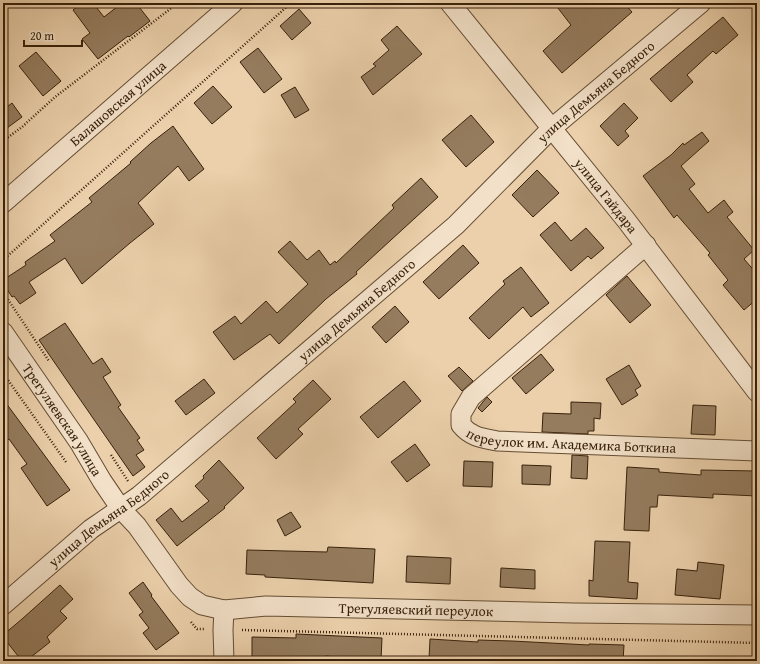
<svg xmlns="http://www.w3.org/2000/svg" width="760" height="664" font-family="'Gentium Book Plus',serif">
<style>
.building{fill:#957c5e;stroke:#38210a}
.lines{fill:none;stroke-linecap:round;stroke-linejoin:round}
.minor-casing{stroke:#654d32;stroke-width:21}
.path{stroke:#38210a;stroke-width:2.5;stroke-dasharray:1 2;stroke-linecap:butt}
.minor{stroke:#f2e0c8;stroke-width:19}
.labels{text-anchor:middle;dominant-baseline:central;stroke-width:3;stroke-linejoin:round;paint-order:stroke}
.street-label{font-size:14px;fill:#38210a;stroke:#f2e0c8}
</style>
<rect width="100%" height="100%" fill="#ebd0ab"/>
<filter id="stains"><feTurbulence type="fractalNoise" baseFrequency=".005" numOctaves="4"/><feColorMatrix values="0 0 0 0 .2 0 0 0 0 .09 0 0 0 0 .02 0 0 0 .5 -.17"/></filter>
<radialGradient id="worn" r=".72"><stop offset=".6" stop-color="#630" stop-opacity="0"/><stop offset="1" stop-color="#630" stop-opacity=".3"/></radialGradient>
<g class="building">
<polygon points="82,3 93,3 104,17 122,3 136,3 150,21 129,37 128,36 98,59 82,39 90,33 73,10"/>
<polygon points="554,3 624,3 632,12 562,73 543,51 571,25"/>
<polygon points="299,9 311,23 292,40 280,26"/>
<polygon points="723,17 738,35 716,54 713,51 687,75 693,82 671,102 650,79"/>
<polygon points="397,26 422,54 373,95 361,77 376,66 373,64 389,50 381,40"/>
<polygon points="258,48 282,79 264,93 240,62"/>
<polygon points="36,52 61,81 43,96 19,66"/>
<polygon points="213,86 232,107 212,124 194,103"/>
<polygon points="295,87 309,110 295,118 281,95"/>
<polygon points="12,103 22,117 3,131 3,110"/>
<polygon points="624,103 638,118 625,131 629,136 618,146 600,126"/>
<polygon points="471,115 494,142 466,167 442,140"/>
<polygon points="173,126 204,169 189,181 178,166 138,203 154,224 130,243 82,284 65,258 29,282 36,293 20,304 14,296 12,297 3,283 3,280 26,265 25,262 55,241 50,235 92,202 89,198 131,163 130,162 151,143"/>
<polygon points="702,132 709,141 681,166 695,184 689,189 708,213 724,200 733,212 727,217 754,250 744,259 757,274 757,299 744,310 723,285 728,280 708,255 710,253 677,215 674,218 643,176 671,155 683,143 684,145"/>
<polygon points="537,170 559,193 533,217 512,195"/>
<polygon points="421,178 438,197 356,272 357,274 326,299 279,344 270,334 234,360 213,332 235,316 241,324 266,301 277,313 308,284 278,252 290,241 307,260 319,250 330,265 335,261 336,263 394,208 392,205"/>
<polygon points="555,222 571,241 586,228 604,248 591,259 588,256 571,271 540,235"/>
<polygon points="463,245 479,263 439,299 423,282"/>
<polygon points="521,267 549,303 531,317 523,307 489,339 469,318 505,284 503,281"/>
<polygon points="627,276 651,305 630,323 606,295"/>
<polygon points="395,306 409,322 386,343 372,327"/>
<polygon points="65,323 93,364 102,358 111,372 103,377 121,405 118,407 140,438 137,440 144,450 136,455 145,467 133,476 39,340"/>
<polygon points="541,354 554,370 526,394 512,378"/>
<polygon points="629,365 641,386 635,390 638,395 622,405 606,379"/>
<polygon points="459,367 473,381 462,391 448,376"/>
<polygon points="204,379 215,393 186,415 175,401"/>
<polygon points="313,380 331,399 298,429 303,434 276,459 257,438 296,402 293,399"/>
<polygon points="404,381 421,401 378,438 360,417"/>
<polygon points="487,397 492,402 482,412 478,408"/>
<polygon points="3,399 70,490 47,506 21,468 27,464 9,439 3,443"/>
<polygon points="571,402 601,403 600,419 594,418 594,431 588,431 588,434 542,432 543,413 571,414"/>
<polygon points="693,405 716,406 715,435 691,434"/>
<polygon points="415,444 430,465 407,482 391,462"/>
<polygon points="572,455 588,456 587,479 571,478"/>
<polygon points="219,460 244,488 224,507 225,508 177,546 156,520 171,508 182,522 209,501 195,486 204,478 203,476"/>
<polygon points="464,461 493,462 492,487 463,486"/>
<polygon points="522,465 551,466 550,485 522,484"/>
<polygon points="627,467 659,469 659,472 701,475 701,470 757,471 757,496 713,494 713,498 658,495 657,507 650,507 649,531 624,530"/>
<polygon points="291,512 301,527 285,536 277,520"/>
<polygon points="595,541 630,542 628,582 638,583 637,599 589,596 589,580 593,581"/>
<polygon points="328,547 375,549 373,583 265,577 265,575 246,574 247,550 327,552"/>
<polygon points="407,556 451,558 450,584 406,582"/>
<polygon points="698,562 724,565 720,599 675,595 677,569 697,571"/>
<polygon points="501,568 535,570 535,589 500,587"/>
<polygon points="143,582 152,595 151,596 179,633 156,650 143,633 149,628 139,615 143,612 129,593"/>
<polygon points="60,585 73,599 60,611 67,618 47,637 50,642 26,661 22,661 3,637 3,635 22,619"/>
<polygon points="296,634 382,638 381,660 325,656 325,661 252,661 252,637 296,638"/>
<polygon points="430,639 478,642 478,640 512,641 589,645 589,644 624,645 623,661 464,661 429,659"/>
</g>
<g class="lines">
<g class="minor-casing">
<g id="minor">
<path id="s1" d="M 450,3 L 626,220 L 757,392"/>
<path id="s2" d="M 3,203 L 233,3"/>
<path id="s3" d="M 646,245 L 471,397 L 461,414 L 461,425 C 471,437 482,438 497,441 L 757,451"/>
<path id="s4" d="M 3,332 L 79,442 L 102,481 L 121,509 L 137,526 L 179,585 L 190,597 L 202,605 L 224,610 L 266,606 L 574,613 L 757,615"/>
<path id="s5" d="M 3,605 L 91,529 L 139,496 L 456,225 L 552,128 L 701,3"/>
<polyline points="224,661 223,630 224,610"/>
</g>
</g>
<g class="path">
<polyline points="3,141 22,127 55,97 178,3"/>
<polyline points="3,260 291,3"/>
<polyline points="3,292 49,361"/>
<polyline points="3,373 66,462"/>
<polyline points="111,455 128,481"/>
<polyline points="191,622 197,629 205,629"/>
<polyline points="242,630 757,643"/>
</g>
<use href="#minor" class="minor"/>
</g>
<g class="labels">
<g class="street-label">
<text stroke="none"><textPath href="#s5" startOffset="785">улица Демьяна Бедного</textPath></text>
<text stroke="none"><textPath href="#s2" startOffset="152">Балашовская улица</textPath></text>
<text stroke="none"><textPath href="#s1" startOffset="248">улица Гайдара</textPath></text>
<text stroke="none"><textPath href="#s5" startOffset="461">улица Демьяна Бедного</textPath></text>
<text stroke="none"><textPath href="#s4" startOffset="106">Трегуляевская улица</textPath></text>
<text stroke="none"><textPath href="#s3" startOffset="377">переулок им. Академика Боткина</textPath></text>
<text stroke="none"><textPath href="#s5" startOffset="137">улица Демьяна Бедного</textPath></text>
<text stroke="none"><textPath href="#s4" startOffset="554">Трегуляевский переулок</textPath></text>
</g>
</g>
<rect width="760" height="664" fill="none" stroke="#ebd0ab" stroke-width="16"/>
<rect x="4" y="4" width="752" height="656" fill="none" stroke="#38210a" stroke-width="2"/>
<rect x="8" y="8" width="744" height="648" fill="none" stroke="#38210a"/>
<path d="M24 40v6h58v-6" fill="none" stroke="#38210a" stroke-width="2"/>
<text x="30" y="40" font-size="12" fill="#38210a" stroke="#f2e0c8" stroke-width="3" paint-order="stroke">20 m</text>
<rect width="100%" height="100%" filter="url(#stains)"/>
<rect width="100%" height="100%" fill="url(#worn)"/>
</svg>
